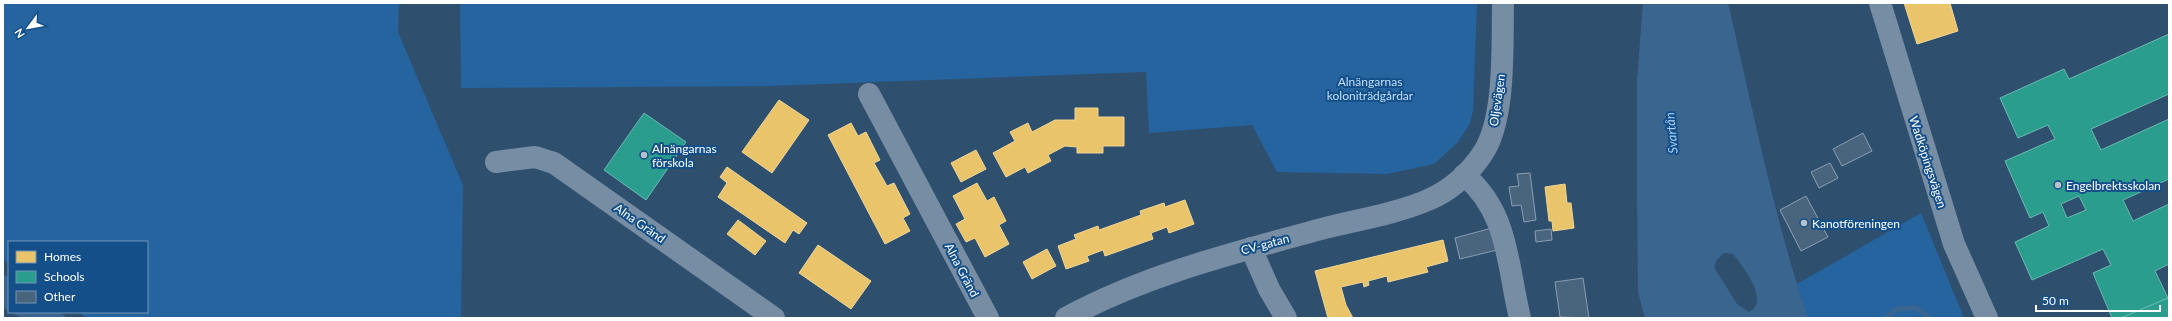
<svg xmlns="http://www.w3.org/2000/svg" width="2172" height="321" font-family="Lato,sans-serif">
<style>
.green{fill:#25649f}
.water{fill:#3a658f;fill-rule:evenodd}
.homes{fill:#e9c46a;stroke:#f0d697}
.schools{fill:#2a9d8f;stroke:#6abab1;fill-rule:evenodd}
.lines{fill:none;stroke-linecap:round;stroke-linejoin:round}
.stream{stroke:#3a658f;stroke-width:5}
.building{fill:#49647d;stroke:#8a9eb1}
.minor{stroke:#768da4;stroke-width:22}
.poi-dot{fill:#b6c1cc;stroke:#144f89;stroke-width:1.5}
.labels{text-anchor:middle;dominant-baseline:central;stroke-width:4;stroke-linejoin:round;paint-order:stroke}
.park-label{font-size:12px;fill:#c1dffb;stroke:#144f89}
.street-label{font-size:12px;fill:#fff;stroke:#144f89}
.poi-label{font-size:12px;fill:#fff;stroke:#144f89;text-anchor:start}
.water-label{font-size:13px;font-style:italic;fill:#a7d1f7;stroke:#144f89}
</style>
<rect width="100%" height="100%" fill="#2f4f6e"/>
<g class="green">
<polygon points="3,3 399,3 398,32 463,185 461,318 87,318 78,312 147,312 147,242 9,242 9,264 3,259"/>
<polygon points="460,3 1477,3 1473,111 1470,123 1458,142 1434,164 1387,174 1277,172 1252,125 1149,133 1146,72 769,86 461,88"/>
<polygon points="1921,213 1964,318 1807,318 1797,284"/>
</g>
<g class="water">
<path d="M 1643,3 L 1728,3 C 1753,109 1773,215 1808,318 L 1645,318 L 1638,292 L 1637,197 L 1637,81 ZM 1724,253 L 1733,254 C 1742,265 1771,301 1749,312 L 1737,304 L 1714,267 L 1717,260 Z"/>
<polygon points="3,274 9,278 9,311 3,308"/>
<polygon points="10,312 60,312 67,318 22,318"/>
</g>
<g class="homes">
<polygon points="1904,3 1950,3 1958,31 1917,44"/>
<polygon points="779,100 809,120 772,173 742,152"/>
<polygon points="1075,108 1098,108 1098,117 1124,117 1124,146 1103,146 1103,153 1077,153 1077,147 1065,146 1048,155 1051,161 1028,173 1025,167 1006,177 993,153 1015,141 1010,132 1028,123 1032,132 1055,120 1075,120"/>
<polygon points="851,123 858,136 866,132 880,160 874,163 887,186 894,183 910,214 903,218 910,231 885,244 828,135"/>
<polygon points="976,150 986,169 961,182 951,163"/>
<polygon points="727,167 807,223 799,234 793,230 785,243 718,197 727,183 720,177"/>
<polygon points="977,183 987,201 994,197 1006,221 999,225 1009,244 985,257 975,238 966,242 956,224 965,219 953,196"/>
<polygon points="1565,184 1567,203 1571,203 1574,228 1553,231 1552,221 1549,221 1545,187"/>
<polygon points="1185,200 1194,224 1169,233 1167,227 1151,233 1153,239 1105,256 1103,250 1087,256 1089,261 1066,269 1058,246 1076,239 1074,235 1098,226 1099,230 1141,215 1140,211 1164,203 1165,207"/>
<polygon points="738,220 766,241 755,255 727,234"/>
<polygon points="1443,240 1448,261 1426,267 1428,272 1388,282 1387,276 1368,281 1369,285 1364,287 1363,282 1341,287 1346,305 1353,318 1328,318 1315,271"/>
<polygon points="818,245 871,281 851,309 799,273"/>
<polygon points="1047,249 1056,266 1032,279 1023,262"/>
</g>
<g class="schools">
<path d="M 2169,34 L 2169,94 L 2091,129 L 2101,150 L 2169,119 L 2169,179 L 2123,200 L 2133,221 L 2169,204 L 2169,264 L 2155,271 L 2168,298 L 2121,318 L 2112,318 L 2093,273 L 2111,265 L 2103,249 L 2032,280 L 2015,242 L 2049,226 L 2043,212 L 2030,218 L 2005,161 L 2055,139 L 2048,125 L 2018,138 L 2000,98 L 2064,69 L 2069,79 ZM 2079,196 L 2086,210 L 2067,218 L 2061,204 Z"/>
<polygon points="644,113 686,142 646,200 604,170"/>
<polygon points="2169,297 2169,318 2121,318 2168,298"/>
</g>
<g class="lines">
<polyline class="stream" points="1886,318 1897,309 1917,308 1929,318"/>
</g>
<g class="building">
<polygon points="1863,133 1872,151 1842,166 1833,149"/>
<polygon points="1830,163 1838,178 1819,188 1811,172"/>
<polygon points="1530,173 1536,220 1524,222 1521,205 1512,206 1509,187 1519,186 1517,174"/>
<polygon points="1806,196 1828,237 1801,251 1780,210"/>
<polygon points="1492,228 1497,250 1460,259 1455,238"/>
<polygon points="1551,229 1552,240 1536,242 1535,231"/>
<polygon points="1583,278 1589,318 1560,317 1555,282"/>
</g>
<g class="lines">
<g class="minor">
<polyline points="1880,3 1954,244 1987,318"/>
<polyline points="869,94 988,318"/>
<polyline points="496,162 535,157 554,163 774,318"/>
<path d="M 1464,175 C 1509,212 1507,265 1520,318"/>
<polyline points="1251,248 1269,289 1286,318"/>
<path d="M 1066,318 C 1147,274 1237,252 1325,228 C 1357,220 1398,213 1428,200 C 1450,191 1470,173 1483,153 C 1506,118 1502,45 1503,3"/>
</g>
</g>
<g class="poi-dot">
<circle cx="644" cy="155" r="4"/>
<circle cx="2058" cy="185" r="4"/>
<circle cx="1804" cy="223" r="4"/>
</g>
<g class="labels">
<g class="park-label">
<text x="1370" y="81">Alnängarnas<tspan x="1370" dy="14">koloniträdgårdar</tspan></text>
</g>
<g class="street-label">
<text transform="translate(1497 100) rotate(-82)">Oljevägen</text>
<text transform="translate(1928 162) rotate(72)">Wadköpingsvägen</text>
<text transform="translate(640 223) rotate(35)">Alna Gränd</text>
<text transform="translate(1265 244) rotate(-15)">CV-gatan</text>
<text transform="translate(962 270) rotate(62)">Alna Gränd</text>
</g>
<g class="poi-label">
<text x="652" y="148">Alnängarnas<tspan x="652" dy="14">förskola</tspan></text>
<text x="2066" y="185">Engelbrektsskolan</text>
<text x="1812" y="223">Kanotföreningen</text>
</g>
<g class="water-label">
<text transform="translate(1671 133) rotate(-95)">Svartån</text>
</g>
</g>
<rect width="2172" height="321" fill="none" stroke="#ffffff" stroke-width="8"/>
<rect x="8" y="241" width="140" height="72" fill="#144f89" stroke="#7295b8"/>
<rect x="16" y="251" width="20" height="12" fill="#e9c46a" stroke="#7295b8"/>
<text x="44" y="261" font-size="12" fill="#ffffff">Homes</text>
<rect x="16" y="271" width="20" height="12" fill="#2a9d8f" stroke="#7295b8"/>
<text x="44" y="281" font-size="12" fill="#ffffff">Schools</text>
<rect x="16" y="291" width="20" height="12" fill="#49647d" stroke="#7295b8"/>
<text x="44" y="301" font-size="12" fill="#ffffff">Other</text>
<g transform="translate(28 28) rotate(238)" stroke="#144f89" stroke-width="3" paint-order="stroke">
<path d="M0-3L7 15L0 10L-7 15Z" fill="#ffffff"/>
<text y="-6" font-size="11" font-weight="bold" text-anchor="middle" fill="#ffffff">N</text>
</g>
<path d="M2036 305v6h124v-6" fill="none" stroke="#ffffff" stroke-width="2"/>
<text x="2042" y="305" font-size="12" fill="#ffffff" stroke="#144f89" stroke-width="3" paint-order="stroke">50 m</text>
</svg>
